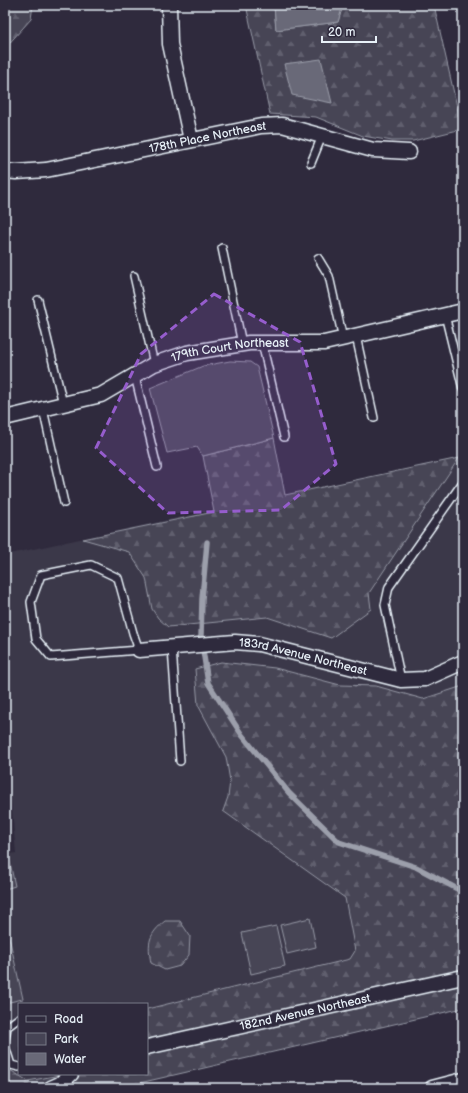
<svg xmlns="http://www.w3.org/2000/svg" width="468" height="1093" font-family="'Balsamiq Sans',sans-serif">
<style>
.built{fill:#3b3749;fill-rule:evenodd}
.forest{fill:url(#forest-firs);stroke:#979aa6}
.park{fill:#464455;stroke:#979aa6}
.water{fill:#696978;stroke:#9c9fab}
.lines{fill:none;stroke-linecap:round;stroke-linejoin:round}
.stream{stroke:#9c9fab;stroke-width:5.5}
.service-casing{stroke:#e8f1f8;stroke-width:10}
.minor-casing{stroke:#e8f1f8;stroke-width:17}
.service{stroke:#2f2a3d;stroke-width:7}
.minor{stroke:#2f2a3d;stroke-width:14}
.marked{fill:#965dcd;fill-opacity:0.2;stroke:#965dcd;stroke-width:3;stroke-dasharray:8 5;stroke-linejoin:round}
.labels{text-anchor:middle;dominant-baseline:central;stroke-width:3.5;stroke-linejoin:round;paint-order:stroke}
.street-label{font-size:12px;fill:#e8f1f8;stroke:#2f2a3d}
</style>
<defs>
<pattern id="forest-firs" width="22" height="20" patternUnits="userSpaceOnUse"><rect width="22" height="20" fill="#464455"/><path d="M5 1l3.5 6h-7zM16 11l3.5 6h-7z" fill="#615f6e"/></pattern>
</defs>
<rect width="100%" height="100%" fill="#2f2a3d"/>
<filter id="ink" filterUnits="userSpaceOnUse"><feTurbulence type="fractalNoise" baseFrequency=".025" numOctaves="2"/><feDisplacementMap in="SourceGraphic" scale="8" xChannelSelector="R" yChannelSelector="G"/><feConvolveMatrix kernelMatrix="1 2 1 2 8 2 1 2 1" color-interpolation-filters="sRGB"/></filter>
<g filter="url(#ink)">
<path class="built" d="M 463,457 L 463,1008 L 118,1088 L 5,1088 L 5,855 L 16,853 L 5,735 L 5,555 ZM 19,1004 L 147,1004 L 147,1074 L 19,1074 Z"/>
<g class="forest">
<polygon points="5,5 33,5 31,19 5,48"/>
<polygon points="246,5 305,5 274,6 276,30 338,22 343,5 434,5 462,129 413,141 392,141 363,136 316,117 270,114"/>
<polygon points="274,438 285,495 459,458 369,593 371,609 331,638 267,617 168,627 158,618 152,609 146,578 129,552 83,539 214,512 203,456"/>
<polygon points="221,662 275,668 340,685 376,686 423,699 463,686 463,1008 118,1088 5,1088 5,1067 28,1081 65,1074 147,1074 147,1009 350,959 355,951 345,898 223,811 228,797 230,781 226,757 198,705 195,669"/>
<path d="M 165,921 L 180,921 L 190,936 L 189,955 L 180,966 L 165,970 L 151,963 C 147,942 149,934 165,921 Z"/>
</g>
<g class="park">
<polygon points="230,361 250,362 257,367 274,438 203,456 197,447 167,453 150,388 203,366"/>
<polygon points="5,858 9,858 15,886 5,889"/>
<polygon points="310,918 316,947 287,954 280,925"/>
<polygon points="5,919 23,999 5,1003"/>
<polygon points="276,926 285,966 251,974 242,933"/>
</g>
<g class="water">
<polygon points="343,5 338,22 276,30 274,6"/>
<polygon points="321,59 332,103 292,95 284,64"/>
</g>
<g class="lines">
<polyline class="stream" points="207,542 202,599 201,637 208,683 242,735 289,793 339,842 416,867 463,892"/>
<g class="service-casing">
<g id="service">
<polyline points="311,163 322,136"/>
<polyline points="222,248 242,344"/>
<polyline points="318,258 329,276 343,339"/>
<polyline points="134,276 154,364"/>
<polyline points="38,300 63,404"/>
<polyline points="445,315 463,389"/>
<polyline points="356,336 374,418"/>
<polyline points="262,343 284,437"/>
<polyline points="135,376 157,467"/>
<polyline points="43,409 64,503"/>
<polygon points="91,565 118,578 133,633 139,650 51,657 36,639 31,602 41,575"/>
<polyline points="172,648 180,761"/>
<polyline points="401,680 385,605 389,587 463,482"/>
<polyline points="5,1040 7,1027 19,1018"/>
<polyline points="5,1046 11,1065 19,1067"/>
</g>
</g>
<g class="minor-casing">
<g id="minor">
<polyline points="169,5 170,44 191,140"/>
<path id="s1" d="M 5,171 L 16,172 L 46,170 L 261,126 L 282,125 L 373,150 L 409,152"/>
<path id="s2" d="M 5,418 L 101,395 L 154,364 L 187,353 L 249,343 L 324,343 L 463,311"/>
<path id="s3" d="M 139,650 L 235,642 L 259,644 L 401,680 L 425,679 L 463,662"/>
<path id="s4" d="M 147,1047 L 463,977"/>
<polyline points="51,1088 60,1084 71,1074"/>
<polyline points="432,1088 463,1080"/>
</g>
</g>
<use href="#service" class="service"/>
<use href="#minor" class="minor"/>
</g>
</g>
<path class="marked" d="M 214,294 L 300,342 L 336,464 L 281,510 L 168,513 L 96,448 L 141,354 Z"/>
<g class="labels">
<g class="street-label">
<text stroke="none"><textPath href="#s1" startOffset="206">178th Place Northeast</textPath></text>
<text stroke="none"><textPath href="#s2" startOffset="238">179th Court Northeast</textPath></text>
<text stroke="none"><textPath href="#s3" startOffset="166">183rd Avenue Northeast</textPath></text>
<text stroke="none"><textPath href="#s4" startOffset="162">182nd Avenue Northeast</textPath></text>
</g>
</g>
<rect width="468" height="1093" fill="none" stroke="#2f2a3d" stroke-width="20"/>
<rect x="10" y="10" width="448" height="1073" fill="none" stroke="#e8f1f8" stroke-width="1.5" filter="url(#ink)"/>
<rect x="18" y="1003" width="130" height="72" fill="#2f2a3d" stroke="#797a88"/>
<rect x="26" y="1016" width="20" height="6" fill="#2f2a3d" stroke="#797a88"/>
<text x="54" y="1023" font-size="12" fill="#e8f1f8">Road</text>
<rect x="26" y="1033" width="20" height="12" fill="#464455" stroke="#797a88"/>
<text x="54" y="1043" font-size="12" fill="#e8f1f8">Park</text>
<rect x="26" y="1053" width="20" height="12" fill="#696978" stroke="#797a88"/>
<text x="54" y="1063" font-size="12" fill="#e8f1f8">Water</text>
<path d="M322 36v6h54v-6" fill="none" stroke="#e8f1f8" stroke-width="2"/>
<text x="328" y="36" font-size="12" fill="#e8f1f8" stroke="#2f2a3d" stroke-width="3" paint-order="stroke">20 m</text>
</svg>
